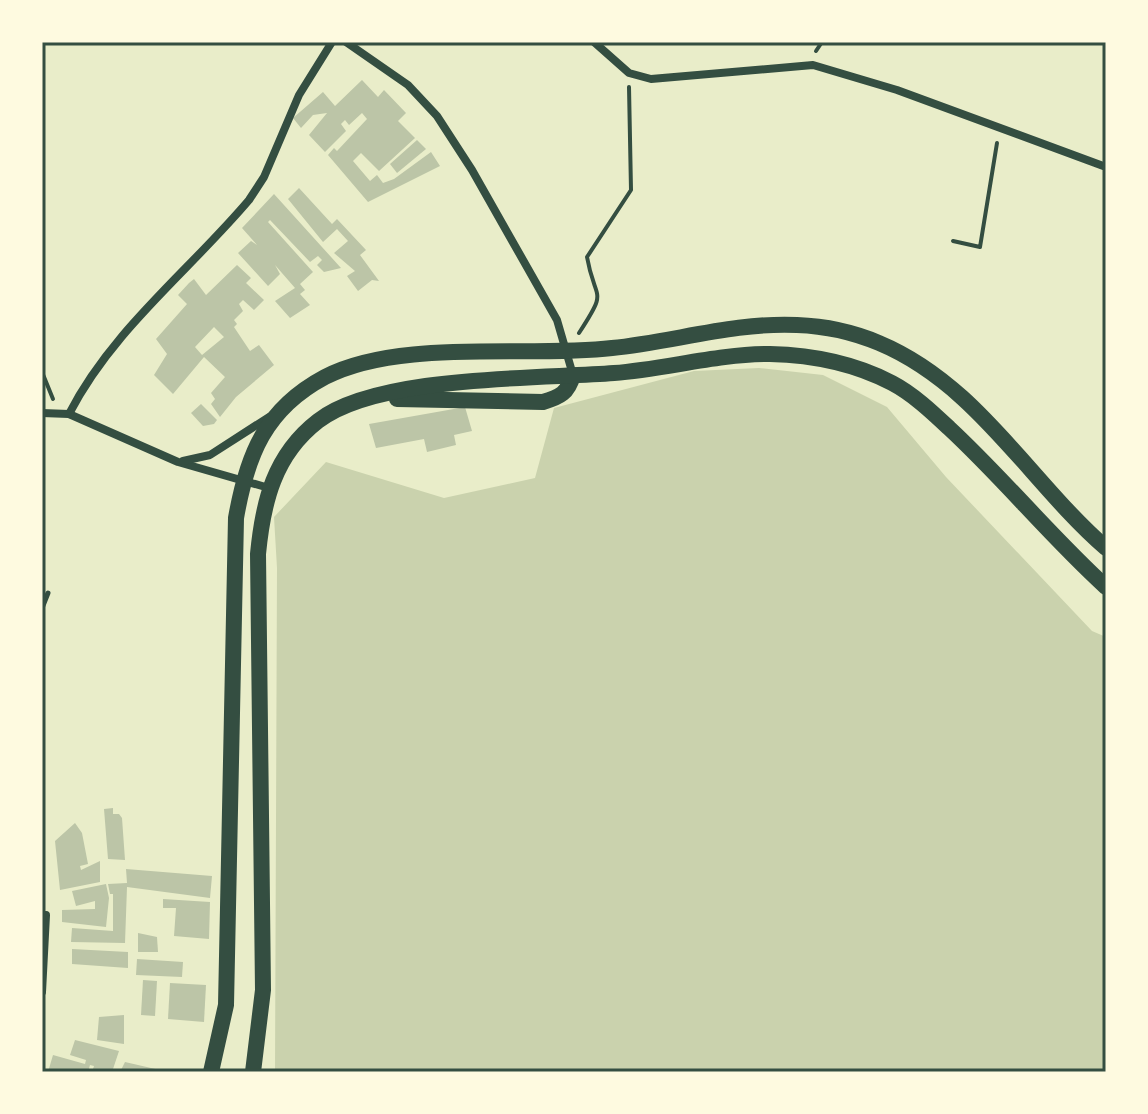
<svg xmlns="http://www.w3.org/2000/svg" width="1148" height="1114" font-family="'Sofia Sans Condensed',sans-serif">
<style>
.green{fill:#cad2ad}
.building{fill:#bcc5a7;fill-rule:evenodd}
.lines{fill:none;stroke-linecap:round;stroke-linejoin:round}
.path{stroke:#344e41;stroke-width:4}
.service{stroke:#344e41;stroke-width:5}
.minor{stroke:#344e41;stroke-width:8}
.primary{stroke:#344e41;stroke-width:16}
.neatline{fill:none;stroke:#344e41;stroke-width:3}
</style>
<rect width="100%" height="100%" fill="#e9edc9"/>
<polygon class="green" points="759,368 823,375 887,407 946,477 1092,631 1106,637 1106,1072 275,1072 277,568 274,517 326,462 444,498 535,478 554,408 694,371"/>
<g class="building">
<polygon points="362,80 378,97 384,90 406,113 398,121 415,138 379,171 361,153 353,161 370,181 377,175 383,183 394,179 431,152 440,166 368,202 328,155 334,148 337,151 367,119 362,113 349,125 345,120 341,124 346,131 325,152 309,135 327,113 313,115 301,128 293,118 323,92 335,106"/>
<polygon points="417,140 426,149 397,173 390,164"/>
<polygon points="299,188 332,224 337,219 366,250 360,255 379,281 372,280 358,291 347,276 355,271 334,253 348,241 337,229 323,242 288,199"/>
<polygon points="274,194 341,268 324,272 317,265 322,260 318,256 310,262 270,220 268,222 313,272 300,284 305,290 300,294 310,305 290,318 275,301 295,288 275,265 280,274 268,286 238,253 251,241 257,245 242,228"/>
<path d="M 237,265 L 251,278 L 246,283 L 264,300 L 254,310 L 243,300 L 239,304 L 243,311 L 234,320 L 237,324 L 234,327 L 250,351 L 259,345 L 274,365 L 236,397 L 220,417 L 211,404 L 215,399 L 211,393 L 225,377 L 204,357 L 173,394 L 154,375 L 167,354 L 156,339 L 187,304 L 178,295 L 189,283 L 194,279 L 206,295 ZM 214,327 L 224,337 L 202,355 L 195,347 Z"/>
<polygon points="201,404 217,420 214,424 203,426 191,413"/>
<polygon points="465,407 472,431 454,435 456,445 427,452 424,439 376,448 369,424"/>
<polygon points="113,808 113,814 119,814 122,818 125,860 108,859 104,809"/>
<polygon points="75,823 82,833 88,864 80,866 81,870 100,861 100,882 60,890 55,841"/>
<polygon points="126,869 212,876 210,898 127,887 125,943 71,942 72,928 113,931 113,894 110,894 108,884 127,883"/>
<polygon points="106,884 109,898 106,927 62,922 62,910 95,909 95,901 76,906 72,891"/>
<polygon points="163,899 210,902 209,939 174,936 176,908 163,908"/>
<polygon points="138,933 157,937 158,952 138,952"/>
<polygon points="72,949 128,952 128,968 72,964"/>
<polygon points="137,959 183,962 182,977 136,975"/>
<polygon points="143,980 157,981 155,1016 141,1015"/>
<polygon points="170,983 206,985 204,1022 168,1019"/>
<polygon points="124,1015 124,1044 97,1040 99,1017"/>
<polygon points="75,1040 119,1051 112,1072 92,1072 94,1066 90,1065 88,1072 48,1072 53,1055 85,1064 86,1060 70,1055"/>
<polygon points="125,1062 164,1071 164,1072 120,1072"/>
</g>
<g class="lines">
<g class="path">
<polyline points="816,51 822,42"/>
<polyline points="953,241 980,247 997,143"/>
<path d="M 579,333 C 609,287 595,303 587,257 L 631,190 L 629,87"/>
<polyline points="42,372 53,399"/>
</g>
<polyline class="service" points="42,608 48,593"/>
<g class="minor">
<polyline points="346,42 408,85 437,116 472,170 557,320 573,375"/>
<polyline points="594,42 629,73 651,79 813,65 897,90 1106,167"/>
<polyline points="42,413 69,414 178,462 269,488"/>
<path d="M 69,414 C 112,330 189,271 249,200 L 264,177 L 299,95 L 332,42"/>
<polyline points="183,461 210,455 269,417"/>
<polyline points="42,992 46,915"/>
</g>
<g class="primary">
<path d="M 397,399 L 543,402 C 560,397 568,393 573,375"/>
<path d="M 211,1072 L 226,1005 L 236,518 C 247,455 265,409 325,377 C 400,338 528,358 612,348 C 673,342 735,322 797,325 C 825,326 853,332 879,343 C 977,384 1029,481 1106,548"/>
<path d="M 253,1072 L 263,990 L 258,554 C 263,502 274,455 318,421 C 377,375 538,379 614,373 C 666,369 717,354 770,354 C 812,355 854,363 892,383 C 913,394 932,412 949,428 C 1004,479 1051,537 1106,587"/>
</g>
</g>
<rect width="1148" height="1114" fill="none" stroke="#fefae0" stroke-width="88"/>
<rect x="44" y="44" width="1060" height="1026" class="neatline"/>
</svg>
